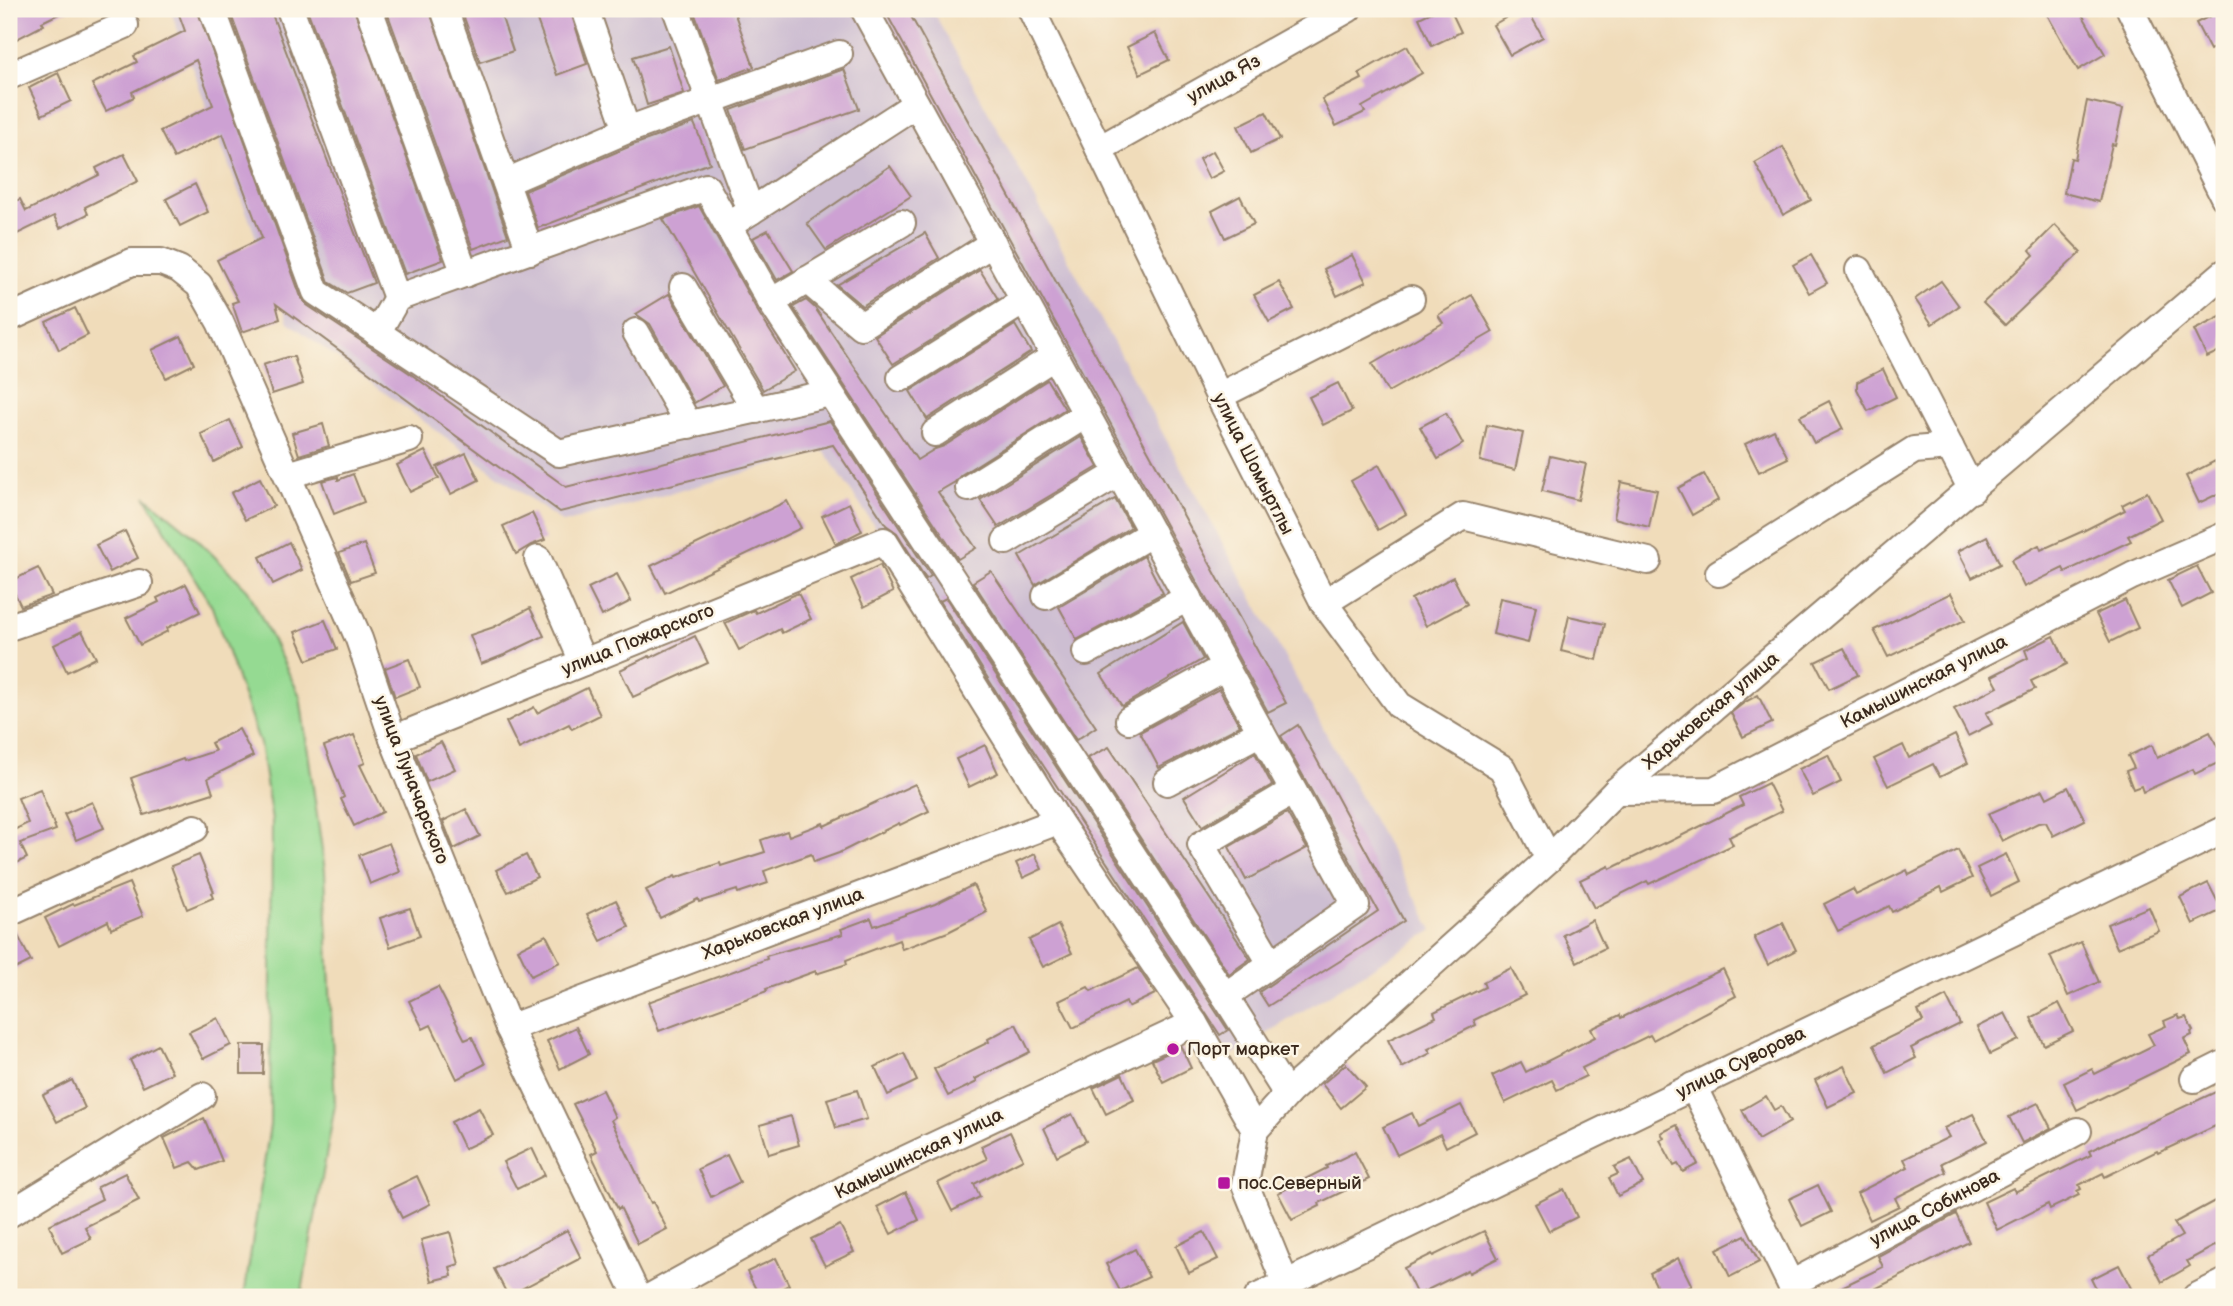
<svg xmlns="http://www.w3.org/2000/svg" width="2233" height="1306" font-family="'Balsamiq Sans',sans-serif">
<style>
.industrial{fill:#cdbed2}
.green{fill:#95da92;stroke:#688258;stroke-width:2}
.building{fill:#cda1d3}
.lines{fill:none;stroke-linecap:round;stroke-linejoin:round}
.minor-casing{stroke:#96836c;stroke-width:30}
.minor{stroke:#fff;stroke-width:26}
.poi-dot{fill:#b5179e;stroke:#fcf5e5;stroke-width:2.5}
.labels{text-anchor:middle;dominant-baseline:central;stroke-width:5;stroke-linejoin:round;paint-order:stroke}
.street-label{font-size:19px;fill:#3b2a1e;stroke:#fcf5e5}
.poi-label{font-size:19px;fill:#3b2a1e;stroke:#fcf5e5;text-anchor:start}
</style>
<rect width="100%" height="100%" fill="#fcf5e5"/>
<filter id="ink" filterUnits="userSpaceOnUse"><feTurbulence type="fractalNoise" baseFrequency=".0143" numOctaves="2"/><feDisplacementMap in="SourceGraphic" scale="14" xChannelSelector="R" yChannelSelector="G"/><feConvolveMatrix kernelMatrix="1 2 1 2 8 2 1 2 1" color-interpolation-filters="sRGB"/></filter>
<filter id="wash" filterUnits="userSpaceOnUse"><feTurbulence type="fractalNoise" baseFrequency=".00686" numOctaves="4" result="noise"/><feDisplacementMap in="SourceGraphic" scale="28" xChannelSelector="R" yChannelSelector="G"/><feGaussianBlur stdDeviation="1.57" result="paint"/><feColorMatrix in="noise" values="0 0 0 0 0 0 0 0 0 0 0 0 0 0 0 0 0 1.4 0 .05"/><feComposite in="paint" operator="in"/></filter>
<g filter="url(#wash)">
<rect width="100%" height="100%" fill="#f0dcba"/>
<polygon class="industrial" points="170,9 932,9 1433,930 1230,1056 824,451 563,523 288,322"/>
<polygon class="green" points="145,496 193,535 248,590 300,696 325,871 335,1105 301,1297 244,1297 270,1125 272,821 260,744 212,607"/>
<g id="blocks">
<g class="building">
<polygon points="9,9 69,9 42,22 44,25 15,40 9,27"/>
<polygon points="177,9 197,9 301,297 307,305 408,372 566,487 830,421 931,576 926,579 897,533 886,525 833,445 560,512 276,304 280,319 242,332 232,303 238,301 217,260 262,238 223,134 174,158 160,131 213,105 196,60 132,92 134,97 106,111 92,84 137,62 134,56 185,31"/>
<polygon points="229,9 270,9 374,283 347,293 329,282"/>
<polygon points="307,9 354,9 443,260 405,274"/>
<polygon points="386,9 429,9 508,236 473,249"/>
<polygon points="461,9 499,9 513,51 480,62"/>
<polygon points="533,9 570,9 587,64 557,75"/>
<polygon points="693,9 733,9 754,67 719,80"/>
<polygon points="884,9 907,9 1286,703 1268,712"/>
<polygon points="1438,9 1450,9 1461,32 1432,46 1419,18"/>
<polygon points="1521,9 1527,9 1543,37 1510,55 1493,25"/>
<polygon points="2044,9 2079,9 2105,54 2078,70"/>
<polygon points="2224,9 2224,43 2210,50 2196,23"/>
<polygon points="1155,33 1169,60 1140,74 1127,47"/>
<polygon points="669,46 684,93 647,105 633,57"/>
<polygon points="1407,46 1422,73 1362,107 1365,112 1336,126 1322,99 1362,79 1359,73"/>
<polygon points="844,69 859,109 745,149 731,110"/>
<polygon points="58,73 71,101 42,115 29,88"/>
<polygon points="2087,101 2123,109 2115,145 2112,144 2099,202 2064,193 2071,158 2075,159"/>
<polygon points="1266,112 1280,139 1251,153 1238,126"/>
<polygon points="694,123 710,163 538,228 525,191 633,145"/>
<polygon points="1783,147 1811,200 1783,215 1755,163"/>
<polygon points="1213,151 1224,171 1209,179 1199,159"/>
<polygon points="124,154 138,181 85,207 88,214 60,228 54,216 9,238 9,204 20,199 26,211 99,175 96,168"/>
<polygon points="890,166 911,196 826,250 807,223"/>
<polygon points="195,184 208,212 180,226 166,199"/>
<polygon points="1240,196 1254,224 1225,238 1212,211"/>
<polygon points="699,206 757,310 795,371 763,390 663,219"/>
<polygon points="2055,225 2081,252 2005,325 1983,303 2034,255 2030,250"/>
<polygon points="768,230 793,271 777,280 753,238"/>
<polygon points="925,233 939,258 862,306 837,285"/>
<polygon points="1352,255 1366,282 1337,296 1324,269"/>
<polygon points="1811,255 1827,283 1809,293 1793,265"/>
<polygon points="980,270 998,299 893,364 875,336"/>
<polygon points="1941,281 1959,306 1932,324 1915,299"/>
<polygon points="1279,282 1294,309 1269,322 1254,295"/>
<polygon points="669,294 723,386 694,403 650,324 636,314"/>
<polygon points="1472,295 1493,332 1388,392 1372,364 1443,323 1438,315"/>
<polygon points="806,300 815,308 917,460 935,449 944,446 1047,380 1065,409 961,475 955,482 938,492 976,548 958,559 793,307"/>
<polygon points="75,308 88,335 59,350 46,322"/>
<polygon points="2224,315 2224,349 2207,357 2194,330"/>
<polygon points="1015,325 1031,352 927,419 910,391"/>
<polygon points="181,336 194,364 166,378 152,350"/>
<polygon points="287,357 294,357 303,384 272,394 263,365"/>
<polygon points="1883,369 1896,397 1868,411 1857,389 1857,382"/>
<polygon points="1338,383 1352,411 1323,425 1309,397"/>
<polygon points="1829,401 1843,429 1814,443 1800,416"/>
<polygon points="1446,413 1463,444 1438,459 1420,427"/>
<polygon points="230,420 243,447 214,462 201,434"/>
<polygon points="323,424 329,446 299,455 292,433"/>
<polygon points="1487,425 1523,433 1515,470 1480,461"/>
<polygon points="1774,430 1788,458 1759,472 1745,444"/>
<polygon points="1081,437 1098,467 998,527 980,500"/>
<polygon points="425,451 439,478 410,492 397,465"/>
<polygon points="466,453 479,480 451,494 437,467"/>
<polygon points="1550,456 1586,464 1578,500 1542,491"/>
<polygon points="2215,461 2224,481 2224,491 2199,503 2186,476"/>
<polygon points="1379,465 1406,514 1378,530 1351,481"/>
<polygon points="353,474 364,502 334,514 322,481 338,477 338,480"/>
<polygon points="1704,474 1718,500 1692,515 1678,488"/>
<polygon points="260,478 274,506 245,520 231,493"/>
<polygon points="1621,482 1657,490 1649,527 1614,518"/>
<polygon points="2147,492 2161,519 2128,536 2131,541 2065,572 2063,568 2024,587 2011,560 2039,545 2041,550 2081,532 2125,510 2122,505"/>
<polygon points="1115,499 1131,527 1035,585 1019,556"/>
<polygon points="787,501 801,528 665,593 651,566"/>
<polygon points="849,503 862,531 836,544 822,516"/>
<polygon points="532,513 545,540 531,545 516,554 503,526"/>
<polygon points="125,531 138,558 110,572 96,545"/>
<polygon points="1987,536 2000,564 1972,578 1958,551"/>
<polygon points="289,542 302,570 273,584 260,557"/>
<polygon points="364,544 375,573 351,581 339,553"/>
<polygon points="1144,556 1163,593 1077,640 1059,607"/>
<polygon points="880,565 893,592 864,607 851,579"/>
<polygon points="2197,566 2211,593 2182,608 2168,580"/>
<polygon points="38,568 52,595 21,606 9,582"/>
<polygon points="991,571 1096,727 1076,740 973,582"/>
<polygon points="617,574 631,601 602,616 588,588"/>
<polygon points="1453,577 1467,604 1426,626 1411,599"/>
<polygon points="186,584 200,612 167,628 168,631 140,645 126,618 159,602 157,598"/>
<polygon points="798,593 811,619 782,633 780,629 739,650 725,623 754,610 756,613"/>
<polygon points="1951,593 1965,620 1888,657 1874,630"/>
<polygon points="946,598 1228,1030 1220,1035 1018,727 940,601"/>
<polygon points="1500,598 1536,606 1528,643 1493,634"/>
<polygon points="2125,600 2138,628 2110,642 2096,614"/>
<polygon points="530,608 544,636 504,655 481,664 470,635 494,627"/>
<polygon points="1569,616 1605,624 1597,660 1561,651"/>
<polygon points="325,620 337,649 307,660 295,632"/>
<polygon points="1183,622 1203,659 1122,706 1101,674"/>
<polygon points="82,631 96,658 67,672 54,645"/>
<polygon points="695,636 708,663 633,697 620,670 649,656 650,658"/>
<polygon points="2054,636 2067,664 2031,681 2035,689 1986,713 1992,724 1968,736 1954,709 1998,687 1992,676 2028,658 2025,650"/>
<polygon points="1844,648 1858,675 1829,689 1815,662"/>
<polygon points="409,659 420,687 395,697 385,668"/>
<polygon points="587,688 600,715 572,729 569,724 519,749 506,722 534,707 537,713"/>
<polygon points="1219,689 1240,726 1159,768 1140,732"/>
<polygon points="1758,695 1772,723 1743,737 1731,713 1745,702"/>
<polygon points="1298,725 1404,921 1268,1006 1259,992 1378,911 1281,736"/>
<polygon points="239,729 253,756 208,778 213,793 144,815 131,778 183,759 184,761 215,751 211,743"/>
<polygon points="2210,732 2224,760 2195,774 2193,769 2143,792 2141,786 2133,789 2126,771 2134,768 2128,756 2152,745 2157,758"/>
<polygon points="354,735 365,763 360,765 383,812 354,826 341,799 344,797 324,746"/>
<polygon points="1955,735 1968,763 1940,777 1933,764 1888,786 1874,759 1903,745 1909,758"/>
<polygon points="441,742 455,769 427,782 416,754"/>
<polygon points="985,745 998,773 969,787 956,759"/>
<polygon points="1109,747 1250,959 1229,974 1088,758"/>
<polygon points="1255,753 1272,785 1202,826 1184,797"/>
<polygon points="1828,755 1841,782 1813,796 1799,769"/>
<polygon points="1768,783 1782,811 1729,837 1733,845 1649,884 1647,881 1594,908 1580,880 1609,866 1610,869 1664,843 1665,844 1743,805 1739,797"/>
<polygon points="915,784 929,811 900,825 899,823 839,853 814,862 811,854 764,871 768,883 738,893 737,890 699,902 698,899 660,918 646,890 675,876 676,878 720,863 721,866 765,852 761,840 787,831 789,836 823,823 824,826"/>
<polygon points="2068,787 2085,820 2053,836 2046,822 2038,823 2002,841 1988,814 2043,790 2047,798"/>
<polygon points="40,789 56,830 20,843 27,858 9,867 9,820 14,830 28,823 18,798"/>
<polygon points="92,802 104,828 76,840 64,814"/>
<polygon points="466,809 480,836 454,849 443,821"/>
<polygon points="1287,813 1307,848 1246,880 1229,847"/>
<polygon points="389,843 400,872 370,884 359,855"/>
<polygon points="1958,850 1972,878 1943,892 1941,887 1892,912 1889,906 1838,931 1824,904 1853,889 1856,895 1907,870 1909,875"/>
<polygon points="1035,854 1042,869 1023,878 1016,863"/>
<polygon points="2006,854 2019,882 1991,896 1977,868"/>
<polygon points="199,855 214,892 211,893 213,898 187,909 171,866"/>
<polygon points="526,855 537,877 508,892 496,870"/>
<polygon points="129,883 143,916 111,929 108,921 59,946 45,918 73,904 74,905"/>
<polygon points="2208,883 2222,910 2193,924 2180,897"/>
<polygon points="973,885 987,912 948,932 902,949 899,940 846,960 847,964 816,974 816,971 766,989 767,991 659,1031 648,1002 767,959 766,956 843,934 841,929 871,918 874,926 935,904"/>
<polygon points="616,900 629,927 601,941 587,914"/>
<polygon points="2149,907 2159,931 2117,948 2107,924"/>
<polygon points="410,908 420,936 390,947 380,918"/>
<polygon points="1592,920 1605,948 1577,962 1563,935"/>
<polygon points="1783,923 1796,950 1768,965 1754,937"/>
<polygon points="1058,925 1072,953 1043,967 1029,940"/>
<polygon points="14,928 31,961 9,972 9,929"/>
<polygon points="546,935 560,962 531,976 518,949"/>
<polygon points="2081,942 2099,982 2068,996 2050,956"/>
<polygon points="1138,968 1155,994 1128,1007 1126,1002 1073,1028 1059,1001 1088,987 1091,991"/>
<polygon points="1511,968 1525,995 1474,1020 1476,1025 1428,1049 1431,1053 1402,1068 1388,1040 1436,1017 1434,1012 1485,987 1483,982"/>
<polygon points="1723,969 1736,996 1653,1040 1650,1035 1582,1068 1586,1076 1557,1090 1552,1080 1505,1103 1492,1076 1521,1062 1526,1072 1595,1037 1591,1029 1620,1015 1621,1018"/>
<polygon points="438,987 465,1040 472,1037 485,1064 457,1079 431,1025 423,1029 409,1001"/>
<polygon points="1946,996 1960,1024 1911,1048 1916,1058 1887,1073 1874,1045 1923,1021 1918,1011"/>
<polygon points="2059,1003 2073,1031 2044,1045 2031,1018"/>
<polygon points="2005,1013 2019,1040 1990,1054 1977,1027"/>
<polygon points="2178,1015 2180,1019 2186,1017 2193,1031 2191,1032 2192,1035 2184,1039 2191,1054 2077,1110 2064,1083 2092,1069 2095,1074 2154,1045 2148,1034 2166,1026 2164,1021"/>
<polygon points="218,1018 231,1045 203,1059 189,1032"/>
<polygon points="1016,1024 1030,1052 975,1079 977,1082 948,1096 934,1069 989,1042 988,1039"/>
<polygon points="576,1027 589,1054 560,1069 547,1041"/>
<polygon points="158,1045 172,1073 143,1087 130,1060"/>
<polygon points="241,1045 264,1045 263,1074 241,1074"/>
<polygon points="1181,1047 1191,1068 1163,1082 1152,1060"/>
<polygon points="904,1053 917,1081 888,1095 875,1067"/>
<polygon points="1346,1064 1366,1087 1341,1108 1322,1084"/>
<polygon points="1844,1066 1857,1093 1828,1107 1815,1080"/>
<polygon points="1122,1074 1134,1100 1106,1114 1093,1088"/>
<polygon points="72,1080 85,1108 57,1122 43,1095"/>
<polygon points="2224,1088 2224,1122 2158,1153 2157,1151 2105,1177 2103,1173 2079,1185 2081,1189 2077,1191 2079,1195 2050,1209 2048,1204 1997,1230 1984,1202 2013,1188 2015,1192 2091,1155 2089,1151"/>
<polygon points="602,1090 615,1117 611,1120 651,1203 653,1202 667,1229 638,1244 620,1207 618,1209 591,1154 597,1151 573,1104"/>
<polygon points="857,1090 867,1119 836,1128 827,1099"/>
<polygon points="1766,1096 1774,1110 1781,1106 1790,1122 1758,1140 1742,1110"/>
<polygon points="2038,1103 2051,1128 2022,1143 2009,1117"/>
<polygon points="1461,1105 1475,1132 1446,1147 1440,1134 1397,1155 1383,1127 1412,1113 1418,1126"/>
<polygon points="479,1108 493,1135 464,1149 451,1122"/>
<polygon points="1072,1114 1086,1141 1057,1156 1044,1128"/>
<polygon points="1973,1114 1987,1141 1942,1163 1946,1172 1895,1198 1899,1206 1870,1220 1857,1193 1908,1167 1904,1159 1949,1137 1944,1128"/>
<polygon points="791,1116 799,1145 769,1154 760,1125"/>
<polygon points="204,1118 222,1161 199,1170 192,1162 177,1168 164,1138"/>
<polygon points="1677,1125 1698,1164 1683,1172 1678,1164 1674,1166 1660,1140 1664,1138 1661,1133"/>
<polygon points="1010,1132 1023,1159 974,1184 980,1197 952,1211 938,1183 987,1159 981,1146"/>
<polygon points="532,1148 545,1175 517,1189 503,1162"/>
<polygon points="1355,1152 1369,1179 1319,1203 1320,1206 1292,1220 1278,1193 1327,1168 1326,1166"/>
<polygon points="727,1155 740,1182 711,1197 698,1169"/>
<polygon points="1631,1159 1643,1183 1618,1196 1609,1178 1618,1174 1614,1167"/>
<polygon points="125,1173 139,1200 85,1227 91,1239 62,1253 49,1225 102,1199 97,1187"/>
<polygon points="417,1176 430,1204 402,1218 388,1190"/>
<polygon points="1818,1185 1831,1212 1802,1226 1789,1199"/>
<polygon points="1564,1189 1577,1217 1549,1231 1535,1204"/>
<polygon points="906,1192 919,1220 891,1234 877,1207"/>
<polygon points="2224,1196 2224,1241 2187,1261 2190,1266 2162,1282 2148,1255 2182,1236 2174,1223"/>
<polygon points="1956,1214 1969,1242 1859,1297 1821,1297 1883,1267 1878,1256"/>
<polygon points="840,1225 854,1252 825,1266 811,1239"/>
<polygon points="567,1230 581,1258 508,1296 494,1269"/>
<polygon points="1484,1231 1498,1258 1469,1273 1468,1270 1417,1295 1404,1268 1432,1254 1433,1256"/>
<polygon points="450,1232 459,1264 450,1267 452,1276 432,1281 421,1240"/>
<polygon points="1204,1232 1218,1259 1189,1273 1176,1246"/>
<polygon points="1745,1235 1759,1262 1730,1277 1717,1249"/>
<polygon points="1135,1249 1149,1277 1120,1291 1106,1264"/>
<polygon points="776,1258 789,1285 765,1297 760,1297 747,1272"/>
<polygon points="1678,1258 1692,1286 1668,1297 1662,1297 1650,1273"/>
<polygon points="2119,1265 2133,1292 2122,1297 2100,1297 2091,1279"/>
</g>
</g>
</g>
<g filter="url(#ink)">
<use href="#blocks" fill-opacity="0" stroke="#96836c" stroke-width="2"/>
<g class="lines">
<g class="minor-casing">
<g id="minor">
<polyline points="212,9 316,292 559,453 830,393"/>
<polyline points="290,9 397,298"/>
<polyline points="369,9 465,274"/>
<polyline points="444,9 530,251"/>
<polyline points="585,9 627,130"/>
<polyline points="676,9 751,211"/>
<polyline points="864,9 1356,905 1225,996"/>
<polyline points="1031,9 1219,396 1324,603 1399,705 1502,768 1549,859"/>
<polyline points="2130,9 2224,197"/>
<polyline points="9,76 125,25"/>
<polyline points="1099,149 1348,9"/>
<polyline points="506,182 627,130 839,54"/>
<polyline points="728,226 916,104"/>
<polyline points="1859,270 1972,490"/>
<polyline points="807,280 861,326 993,243"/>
<polyline points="683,287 756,410"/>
<polyline points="771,302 902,223"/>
<polyline points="9,318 132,262 161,262 179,269 199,285 220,322 359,639 393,739 509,1028 638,1297"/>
<polyline points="636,332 689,425"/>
<polyline points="377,333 397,298 706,187 771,302 1225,996 1287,1094"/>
<polyline points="901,378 1024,301"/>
<polyline points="1219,396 1411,299"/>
<polyline points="935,433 1055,356"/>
<polyline points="288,475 409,439"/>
<polyline points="969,488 1087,414"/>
<polyline points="1006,541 1119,473"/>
<polyline points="538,559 583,662"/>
<polyline points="1719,573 1914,450 1950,447"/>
<polyline points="1046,596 1152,533"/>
<polyline points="1324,603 1463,516 1648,561"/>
<polyline points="9,627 139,583"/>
<polyline points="1086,652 1188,598"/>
<polyline points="1129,720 1225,667"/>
<polyline points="393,739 884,541 1058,821 1194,1023 1255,1130"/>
<polyline points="1167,782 1261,732"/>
<polyline points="1616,791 1714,790 2132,576 2224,536"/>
<polyline points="9,913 195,828"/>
<polyline points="1271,963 1201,845 1293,791"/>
<polyline points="509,1028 1058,821"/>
<polyline points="2194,1079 2224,1064"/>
<polyline points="1693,1086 1797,1297"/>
<polyline points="9,1214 202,1096"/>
<polyline points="1791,1284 2078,1131"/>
<polyline points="650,1297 859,1181 1194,1023"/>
<polyline points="1258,1297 2224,830"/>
<polyline points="1291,1297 1245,1184 1255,1130 1290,1091 1549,859 1616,791 2224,273"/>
<polyline points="2196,1297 2224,1283"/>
</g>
</g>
<use href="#minor" class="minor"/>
</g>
</g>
<g class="poi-dot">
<circle cx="1173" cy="1049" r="7"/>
<rect x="1217" y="1176" width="14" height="14" rx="3.5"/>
</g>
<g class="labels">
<g class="street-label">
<text transform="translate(1224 79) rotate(-29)">улица Яз</text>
<text transform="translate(1253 464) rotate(63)">улица Шомыртлы</text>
<text transform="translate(638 640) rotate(-22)">улица Пожарского</text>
<text transform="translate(1924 682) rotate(-27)">Камышинская улица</text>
<text transform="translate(1711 711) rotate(-40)">Харьковская улица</text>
<text transform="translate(411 780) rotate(69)">улица Луначарского</text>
<text transform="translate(783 924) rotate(-21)">Харьковская улица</text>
<text transform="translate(1741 1063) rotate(-26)">улица Суворова</text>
<text transform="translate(919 1154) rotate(-26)">Камышинская улица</text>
<text transform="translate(1935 1208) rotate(-28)">улица Собинова</text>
</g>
<g class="poi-label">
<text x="1187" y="1049">Порт маркет</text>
<text x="1238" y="1183">пос.Северный</text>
</g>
</g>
<rect width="2233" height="1306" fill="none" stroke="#fcf5e5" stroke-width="35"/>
</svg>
